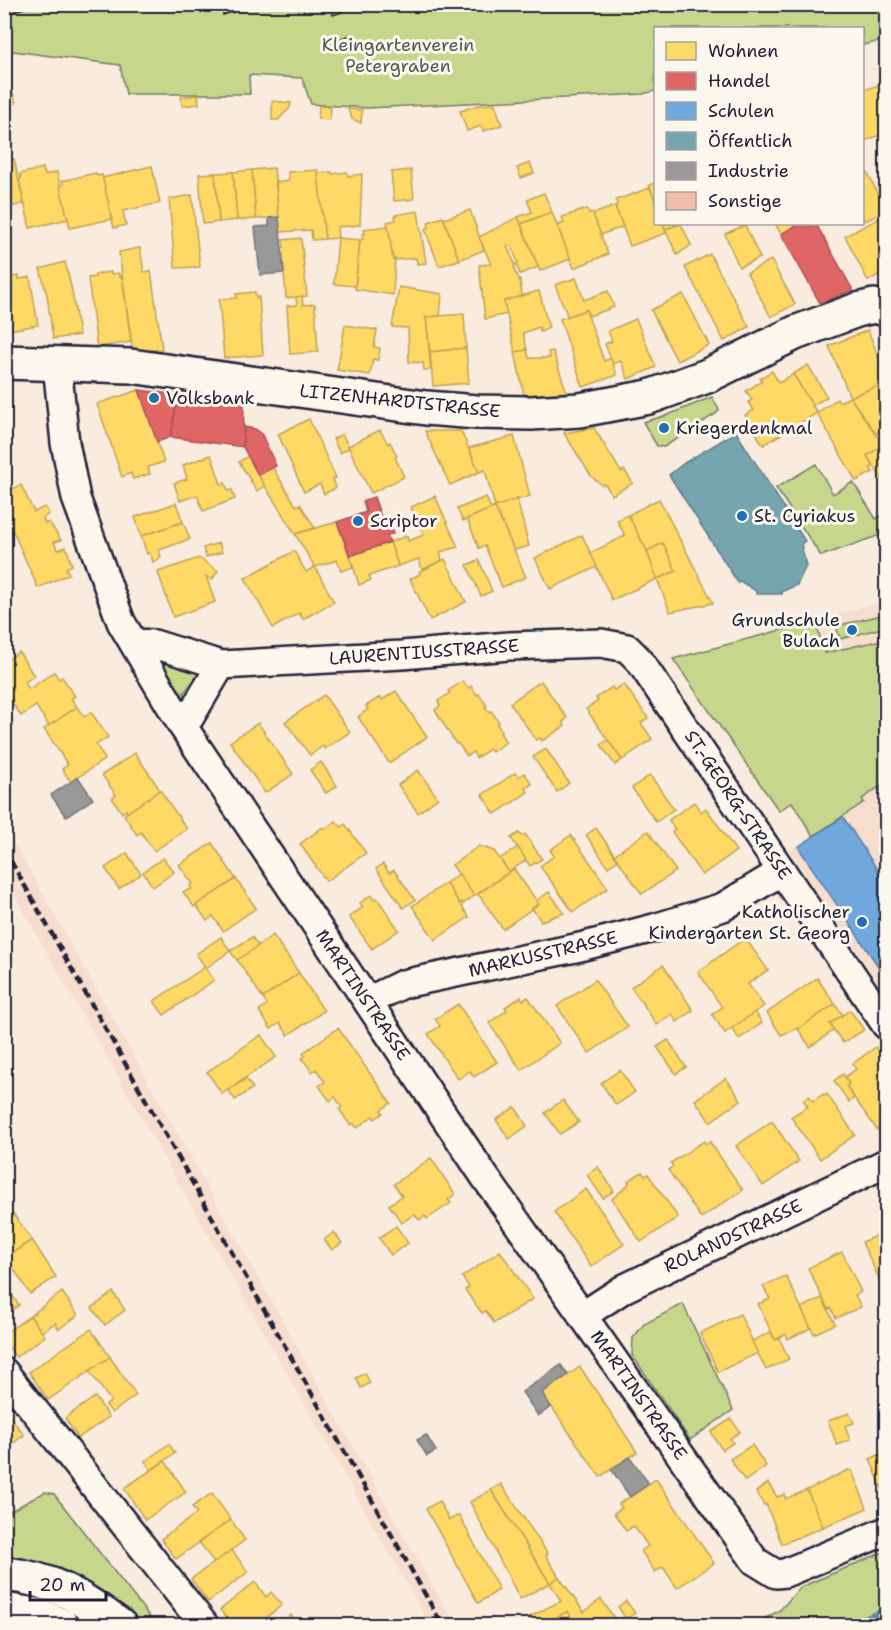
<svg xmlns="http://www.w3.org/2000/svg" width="891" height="1630" font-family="'Shantell Sans',sans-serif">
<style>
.built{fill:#f7ddce}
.green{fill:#c6d78c;stroke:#747c64;stroke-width:1.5}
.homes{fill:#ffd966;stroke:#bda259;stroke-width:1.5}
.shops{fill:#e06666;stroke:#a75259;stroke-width:1.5}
.schools{fill:#6fa8dc;stroke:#5880ac;stroke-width:1.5}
.public{fill:#76a5af;stroke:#5d7e8c;stroke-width:1.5}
.industry{fill:#999;stroke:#75757d;stroke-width:1.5}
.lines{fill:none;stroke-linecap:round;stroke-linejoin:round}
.stream{stroke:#6389a8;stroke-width:8}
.building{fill:#f3bba8;stroke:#22223b;stroke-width:1.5}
.minor-casing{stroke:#22223b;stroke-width:32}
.tertiary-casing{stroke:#22223b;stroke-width:38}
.trunk-casing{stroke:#22223b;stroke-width:38}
.minor{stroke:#fbf7ec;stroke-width:27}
.tertiary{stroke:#fbf7ec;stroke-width:33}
.trunk{stroke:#fbf7ec;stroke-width:33}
.rail{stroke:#22223b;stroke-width:4.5;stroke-dasharray:9 4.5;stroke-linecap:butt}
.poi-dot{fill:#1f6fb2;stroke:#fbf7ec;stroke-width:2}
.labels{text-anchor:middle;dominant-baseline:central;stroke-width:6;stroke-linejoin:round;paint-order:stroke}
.park-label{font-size:18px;fill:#535853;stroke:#fbf7ec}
.poi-label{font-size:18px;fill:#22223b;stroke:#fbf7ec;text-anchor:start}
.street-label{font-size:18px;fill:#22223b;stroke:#fbf7ec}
</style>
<rect width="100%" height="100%" fill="#f9ebde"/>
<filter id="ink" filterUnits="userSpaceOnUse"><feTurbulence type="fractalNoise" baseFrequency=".0167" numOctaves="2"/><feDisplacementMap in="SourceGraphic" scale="12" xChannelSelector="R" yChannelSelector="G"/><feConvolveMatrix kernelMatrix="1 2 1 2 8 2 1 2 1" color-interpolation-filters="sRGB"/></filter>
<g filter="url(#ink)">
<g class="built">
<polygon points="886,600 886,639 825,653 815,621"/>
<polygon points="886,782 886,994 789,851 864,802 862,799"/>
<polygon points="5,827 407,1542 456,1625 430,1625 7,882 4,878"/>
</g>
<g class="green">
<polygon points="886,4 886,40 863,45 862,28 656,28 655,91 643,94 367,108 311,104 302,78 249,75 250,94 126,94 120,65 13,51 5,46 4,5"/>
<polygon points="712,397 719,410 717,413 664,447 657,446 643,422 668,415"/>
<polygon points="816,464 833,494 853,482 876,519 883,515 886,524 886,533 821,556 776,488"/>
<polygon points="886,614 886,627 840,639 836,626"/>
<polygon points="815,621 825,653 886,639 886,782 862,799 864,802 813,836 792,802 779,811 673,659"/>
<polygon points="157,659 200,672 180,698"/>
<polygon points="683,1304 733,1410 690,1440 632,1355 633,1338 644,1324"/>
<polygon points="45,1492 54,1494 156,1625 141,1625 114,1602 5,1561 5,1514"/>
<polygon points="886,1551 886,1625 754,1625 780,1610 801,1587"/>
<polygon points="5,1588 42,1596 97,1625 85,1625 65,1613 5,1596"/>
</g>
<g class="homes">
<polygon points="881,84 884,92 886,91 886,133 862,142 862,91"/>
<polygon points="13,93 16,103 4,106 4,95"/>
<polygon points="198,95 199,104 182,106 181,97"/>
<polygon points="272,101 291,103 290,108 278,120 272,120"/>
<polygon points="495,104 502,125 483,131 481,126 467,131 460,111 479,105"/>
<polygon points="319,106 331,107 330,120 318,119"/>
<polygon points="348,109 362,110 361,123 352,119"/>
<polygon points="4,157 5,161 14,159 24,204 4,208"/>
<polygon points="530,163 534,173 521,178 517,168"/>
<polygon points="152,166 160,203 123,211 126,225 114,228 102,178"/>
<polygon points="43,168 45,175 57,172 68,219 30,228 19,180 21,179 20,174"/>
<polygon points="274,168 279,217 256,219 252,170"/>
<polygon points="252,170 256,219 237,220 233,172"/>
<polygon points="318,170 325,239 312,240 311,230 280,232 276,182 289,181 288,172"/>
<polygon points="411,170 414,199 394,201 391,172"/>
<polygon points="866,170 886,211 865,221 862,216 862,172"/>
<polygon points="233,172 237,220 219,222 215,173"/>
<polygon points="332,172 332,174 347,172 348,176 362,174 360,225 337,227 338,238 325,239 318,173"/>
<polygon points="96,173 97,176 102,175 112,219 70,228 60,186 63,185 62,181"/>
<polygon points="215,173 219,222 203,224 199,174"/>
<polygon points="656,183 656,204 649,185"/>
<polygon points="650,188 656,204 656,224 663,224 666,233 630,246 615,206 617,205 616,200"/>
<polygon points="544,193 552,212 521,224 518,217 532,212 527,200"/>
<polygon points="192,195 200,267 175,268 169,199"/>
<polygon points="615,206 623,227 600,235 593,214"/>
<polygon points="587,209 589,214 591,212 593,214 608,254 574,268 557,226 564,223 562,217"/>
<polygon points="470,210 484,250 459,260 444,219"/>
<polygon points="418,211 426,263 417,264 416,258 393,260 387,222 396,220 395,215"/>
<polygon points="552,212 570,259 540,271 521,224"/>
<polygon points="886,215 886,271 868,281 845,236"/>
<polygon points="443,217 459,260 439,266 425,229 429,227 428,222"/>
<polygon points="518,217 538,267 520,274 516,264 518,263 511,245 507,247 514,262 515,274 517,274 519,280 520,280 522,296 504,301 507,314 485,319 479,265 491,264 479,237"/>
<polygon points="663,224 681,224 665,229"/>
<polygon points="681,224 691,245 677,255 665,229"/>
<polygon points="778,224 777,224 799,224 781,234 776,225"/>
<polygon points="745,225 760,258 739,267 725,234"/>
<polygon points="388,226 393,260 395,259 393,295 355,289 360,240 363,239 362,234 365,234 364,229"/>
<polygon points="301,238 307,296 286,298 282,247 284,247 283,240"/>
<polygon points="338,238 360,240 355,286 334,284"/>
<polygon points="140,248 144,272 151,271 162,349 133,353 119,252"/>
<polygon points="710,254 749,327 724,341 685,267"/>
<polygon points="771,260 795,304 771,317 747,273"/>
<polygon points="65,262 72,291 79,335 53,339 47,295 40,269"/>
<polygon points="111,272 111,274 119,273 119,277 122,277 131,342 97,347 88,278 95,277 95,274"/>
<polygon points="19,276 19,279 30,277 38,325 4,331 4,278"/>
<polygon points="576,278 584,300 608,291 614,307 589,316 586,310 568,317 555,285"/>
<polygon points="399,287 442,294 440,316 426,317 431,370 424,370 423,363 409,362 408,328 392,327"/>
<polygon points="539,291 549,328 540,332 539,327 523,333 527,350 515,352 504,301"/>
<polygon points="255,292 256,298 259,297 263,355 224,358 219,299 237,298 236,294"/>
<polygon points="683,294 709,345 677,361 651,310"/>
<polygon points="302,296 303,305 315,304 318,352 290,354 287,306 297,305 296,297"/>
<polygon points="586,310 604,361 611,358 617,375 583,387 560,319"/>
<polygon points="464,314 466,348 430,352 426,317"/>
<polygon points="636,319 656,367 628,379 621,361 613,364 605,344 612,341 608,331"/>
<polygon points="345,325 377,330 374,347 380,348 378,360 373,359 370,375 337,370"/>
<polygon points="868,330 886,377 886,383 850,397 829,346"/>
<polygon points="466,348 469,383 433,386 430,352"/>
<polygon points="527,350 529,358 550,358 548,352 553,351 568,396 524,395 515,352"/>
<polygon points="808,365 827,397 812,406 793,374"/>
<polygon points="772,371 779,383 793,374 817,413 763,445 745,415 754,410 748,402 752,400 746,391 762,381 760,378"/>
<polygon points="886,383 886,426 876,434 850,397"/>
<polygon points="139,390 164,462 148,467 150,474 133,479 131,473 122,477 97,404"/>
<polygon points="850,397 883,445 867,456 874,466 870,468 873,472 856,481 817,413 837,399 839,402"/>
<polygon points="4,413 8,421 6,422 12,436 7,439 9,444 4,446"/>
<polygon points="309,419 336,478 332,479 336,488 324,494 320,484 304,492 278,434"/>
<polygon points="594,428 621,472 624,470 633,483 612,495 605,484 602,485 591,476 564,433"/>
<polygon points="380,430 388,444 390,442 397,456 395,457 404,477 371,493 348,446"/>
<polygon points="425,431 461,431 479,472 450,485"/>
<polygon points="342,434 349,448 340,453 333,439"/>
<polygon points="514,436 530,496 495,507 485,470 479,472 469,448"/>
<polygon points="886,443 886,485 867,456"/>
<polygon points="211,455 221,484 225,483 228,491 232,490 235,499 203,511 197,495 180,501 174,483 187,479 183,465"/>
<polygon points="248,456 265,486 257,491 239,462"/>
<polygon points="273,468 296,506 300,504 315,528 295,534 258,475"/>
<polygon points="21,485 34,512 45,507 49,514 43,518 45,524 49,522 61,540 54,542 58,550 66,547 72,565 66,568 69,574 38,588 13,531 7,534 4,528 4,517 11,515 4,501 4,492"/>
<polygon points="435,496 458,547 440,552 442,560 422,570 419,559 398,566 390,542 407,536 408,541 424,535 411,507"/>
<polygon points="486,497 491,509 463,521 457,509"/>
<polygon points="517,499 529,546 514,550 495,507"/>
<polygon points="659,499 713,603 670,612 657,579 676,571 663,543 647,551 628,515"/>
<polygon points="176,503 183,522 141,536 135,517"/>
<polygon points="495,507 526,577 502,587 485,546 479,548 467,519"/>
<polygon points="628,515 647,551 657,579 612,600 590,553 625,536 617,520"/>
<polygon points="183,522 190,539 159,550 161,558 153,562 150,553 147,554 141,536"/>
<polygon points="337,522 353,567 341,571 337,560 315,567 295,534"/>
<polygon points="582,535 597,567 550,589 535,558"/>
<polygon points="390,542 398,566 369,576 371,580 359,585 350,556"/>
<polygon points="219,543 222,552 206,557 203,548"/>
<polygon points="663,543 676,571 657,579 647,551"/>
<polygon points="294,551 306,572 315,567 334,602 303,619 299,613 273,628 245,578"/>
<polygon points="199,558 218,571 212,580 206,576 215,602 173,617 158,572"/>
<polygon points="445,559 466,602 430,620 410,579 420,574 419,572"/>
<polygon points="479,560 492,591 481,596 467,565"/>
<polygon points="4,573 10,583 4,585"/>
<polygon points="19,652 34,676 25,682 29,689 54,672 59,679 62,677 75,696 71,698 77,707 49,726 36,706 21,716 4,692 4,662"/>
<polygon points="463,681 468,688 471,686 477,695 479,694 487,706 485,707 489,712 491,711 499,722 497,724 502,732 500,733 506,742 492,752 490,749 476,758 473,752 467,756 458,743 456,744 435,710 440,706 438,701 450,693 448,691"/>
<polygon points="541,681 567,718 563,722 565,726 542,741 540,738 536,740 510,703"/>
<polygon points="624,684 648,718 641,723 652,739 622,760 586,709 598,701 596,698 612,687 614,690"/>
<polygon points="396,691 427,737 389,763 358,717 368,709 366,706 380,697 382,700"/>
<polygon points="324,695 350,732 325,749 323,746 310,755 285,722"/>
<polygon points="77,707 84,717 91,712 108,737 96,745 105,759 71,782 62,769 68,765 44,729"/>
<polygon points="258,723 293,774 265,793 230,742"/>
<polygon points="608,740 622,760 615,765 601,745"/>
<polygon points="546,749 569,783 557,792 533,757"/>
<polygon points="135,753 160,790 127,813 126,810 122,813 112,798 116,795 102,775"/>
<polygon points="321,762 337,786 326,793 310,770"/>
<polygon points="418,770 438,798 418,813 398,785"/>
<polygon points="515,773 518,777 524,773 532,784 525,788 528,792 495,814 482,795"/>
<polygon points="650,775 674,809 656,822 632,788"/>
<polygon points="160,790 187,829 154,851 141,832 137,835 124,815"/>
<polygon points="694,802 701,812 706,808 736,851 702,875 672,832 675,830 669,820"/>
<polygon points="336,821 341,827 345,824 366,853 326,881 300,844 323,827 324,829"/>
<polygon points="596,828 618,860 608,867 586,835"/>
<polygon points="648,831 676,871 642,894 614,855"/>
<polygon points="519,833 522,836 525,834 542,859 530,866 511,838"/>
<polygon points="571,835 608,888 573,912 540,866 554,856 550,850"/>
<polygon points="212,843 236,879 194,907 183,892 192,889 190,886 193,884 179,865"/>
<polygon points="479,846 494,851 509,872 474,896 452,865"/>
<polygon points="518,847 526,860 509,872 500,859"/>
<polygon points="127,853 141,874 119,889 105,868"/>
<polygon points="163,858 174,872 153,887 143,872"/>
<polygon points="383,864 389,873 394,870 415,900 403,908 376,869"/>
<polygon points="514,869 539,904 503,929 478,894"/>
<polygon points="459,874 474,896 463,904 462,902 459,904 446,883"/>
<polygon points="236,879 256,908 223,931 213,916 207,921 196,905"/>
<polygon points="446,883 469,917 435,940 412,906"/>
<polygon points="549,892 564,913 541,921 532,908 539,904 536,901"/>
<polygon points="371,895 374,900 377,898 399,930 372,949 349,917 363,907 360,903"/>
<polygon points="273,935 299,973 263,998 237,960"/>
<polygon points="221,937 230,951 206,968 196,954"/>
<polygon points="252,937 258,946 237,960 230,951"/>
<polygon points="745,938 768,970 748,984 764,1006 725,1033 712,1015 722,1007 698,972"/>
<polygon points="663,965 693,1010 677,1022 672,1014 657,1025 631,987"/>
<polygon points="205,967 214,980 164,1015 154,1001"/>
<polygon points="299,973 324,1011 288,1035 280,1023 271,1029 259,1011 267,1005 263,998"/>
<polygon points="817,978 835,1004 801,1027 781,1035 767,1013"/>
<polygon points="595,980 628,1027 589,1053 557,1006"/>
<polygon points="521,997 523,1000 528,997 560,1043 521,1070 489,1023 507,1010 505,1007"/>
<polygon points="458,1004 497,1062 474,1077 470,1071 458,1079 428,1034 440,1026 435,1019"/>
<polygon points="835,1004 843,1015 830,1024 834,1030 810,1047 798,1029"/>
<polygon points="850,1010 864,1030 843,1043 830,1024"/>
<polygon points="755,1012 762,1023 739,1039 732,1028"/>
<polygon points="338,1028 391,1103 381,1110 383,1113 375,1119 373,1116 357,1128 353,1123 350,1125 339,1109 342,1107 335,1097 330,1101 319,1086 325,1082 316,1069 312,1072 302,1058 305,1056 303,1053"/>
<polygon points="261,1035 276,1057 222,1094 207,1072"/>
<polygon points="668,1040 686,1067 676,1074 657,1047"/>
<polygon points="876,1047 884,1058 882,1060 886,1067 886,1124 877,1130 846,1086 849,1084 845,1077 856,1069 852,1064"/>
<polygon points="620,1070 635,1092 616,1105 601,1083"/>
<polygon points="843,1074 849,1084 846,1086 854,1098 849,1102 834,1081"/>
<polygon points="726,1078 741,1100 710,1122 695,1100"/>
<polygon points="246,1079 253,1088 235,1100 228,1090"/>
<polygon points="823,1094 824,1096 827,1094 855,1135 820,1159 791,1117 808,1106 803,1100 809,1096 813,1101"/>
<polygon points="563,1100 579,1122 560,1134 545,1113"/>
<polygon points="515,1107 527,1126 509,1139 496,1120"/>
<polygon points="772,1121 799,1161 763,1186 736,1146"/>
<polygon points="704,1141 706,1144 710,1142 743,1190 701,1218 668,1170 673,1166 671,1163"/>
<polygon points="431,1158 455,1194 448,1200 451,1203 427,1219 425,1216 419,1220 414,1214 402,1223 389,1205 402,1196 394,1184"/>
<polygon points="598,1167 614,1191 603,1198 587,1175"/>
<polygon points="642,1172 645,1176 648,1174 678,1217 641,1242 612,1199 629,1184 628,1181"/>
<polygon points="586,1189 624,1244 591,1267 554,1212"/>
<polygon points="4,1196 12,1207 4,1211"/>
<polygon points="9,1208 32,1240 6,1257 4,1254 4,1211"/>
<polygon points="396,1226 408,1243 391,1255 379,1238"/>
<polygon points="886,1231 886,1285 883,1287 862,1242"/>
<polygon points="334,1232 342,1243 332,1250 324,1240"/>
<polygon points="32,1240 56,1277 30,1294 6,1257"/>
<polygon points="500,1251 533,1299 494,1323 486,1311 482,1313 465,1290 469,1287 462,1277"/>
<polygon points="842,1252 861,1292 855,1295 861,1307 836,1318 831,1308 828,1309 808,1268"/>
<polygon points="786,1276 811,1328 788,1339 786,1334 775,1340 758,1304 770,1299 763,1286"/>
<polygon points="4,1284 19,1305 4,1315"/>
<polygon points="62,1292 78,1315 59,1329 55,1323 42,1332 30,1316"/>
<polygon points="113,1292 125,1310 105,1325 92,1308"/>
<polygon points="822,1298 835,1324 814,1334 801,1308"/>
<polygon points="740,1314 758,1353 718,1372 700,1333"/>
<polygon points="30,1316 45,1336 16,1357 4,1341 4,1334"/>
<polygon points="91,1329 110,1357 48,1400 29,1372"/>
<polygon points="771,1332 775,1340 779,1338 789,1359 766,1370 752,1341"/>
<polygon points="110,1357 136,1395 112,1413 106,1405 111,1401 89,1371"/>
<polygon points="580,1367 637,1452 600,1477 542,1393"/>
<polygon points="365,1373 370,1383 361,1388 356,1378"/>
<polygon points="95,1397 109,1417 78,1438 65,1418"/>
<polygon points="4,1409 24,1435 4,1450"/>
<polygon points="849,1413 854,1423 845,1426 850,1440 837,1445 828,1421"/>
<polygon points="731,1419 740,1432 730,1438 733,1443 722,1450 711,1432"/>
<polygon points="169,1444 175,1453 151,1470 145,1461"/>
<polygon points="752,1445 766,1466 745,1481 730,1459"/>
<polygon points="886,1446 886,1498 870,1459 885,1452 883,1447"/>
<polygon points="165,1461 186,1492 145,1520 124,1488"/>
<polygon points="848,1470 852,1471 867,1508 823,1527 807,1490"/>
<polygon points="656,1479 714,1563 677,1588 663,1567 655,1572 641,1551 648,1546 634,1526 626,1531 614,1513 622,1508 619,1504"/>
<polygon points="768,1483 777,1497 785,1494 785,1499 807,1490 823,1527 782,1544 766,1504 764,1505 756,1492"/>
<polygon points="501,1484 548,1554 546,1556 559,1577 550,1583 491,1490"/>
<polygon points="491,1490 550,1583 520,1599 470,1502"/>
<polygon points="212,1493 231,1520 176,1559 161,1539 197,1513 192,1507"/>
<polygon points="439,1501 449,1520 459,1515 499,1590 478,1603 426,1509"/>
<polygon points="231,1520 245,1540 214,1563 199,1542"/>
<polygon points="232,1550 248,1572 208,1602 191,1579"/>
<polygon points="559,1577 584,1612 601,1599 615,1619 604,1626 575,1626 568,1611 541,1626 533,1626 529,1617 561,1601 550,1583"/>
<polygon points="255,1582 266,1597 271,1592 282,1605 256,1626 232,1626 220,1610"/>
<polygon points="626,1601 635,1613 626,1619 618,1607"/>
<polygon points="568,1611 575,1626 541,1626"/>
<polygon points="291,1615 299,1626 277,1626"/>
</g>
<g class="shops">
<polygon points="799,224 808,224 809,226 816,224 853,290 820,303 781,234"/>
<polygon points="139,390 178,395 171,437 157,442"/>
<polygon points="178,395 244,403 243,447 171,437"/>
<polygon points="244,427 255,429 261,433 276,466 258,475 243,447"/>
<polygon points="374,497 384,525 389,523 393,534 387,535 390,542 350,556 337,522 366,512 363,501"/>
</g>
<g class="schools">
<polygon points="886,784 886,800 879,789"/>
<polygon points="843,817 886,883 886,978 798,847"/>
</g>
<polygon class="public" points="736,432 805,541 801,544 806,566 797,585 781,592 782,594 756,594 756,591 740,581 738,583 669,475 684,463"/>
<g class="industry">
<polygon points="279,217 284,273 260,275 255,227 269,226 269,218"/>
<polygon points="78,777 93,799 66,817 51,795"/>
<polygon points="561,1365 568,1375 542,1393 551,1407 538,1416 522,1392"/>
<polygon points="426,1435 436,1451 427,1456 417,1440"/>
<polygon points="630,1457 649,1484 630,1497 611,1469"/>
</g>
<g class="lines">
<polyline class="stream" points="850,1626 886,1611"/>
</g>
<g class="building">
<polygon points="6,4 26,4 27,7 9,13"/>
<polygon points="221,4 230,4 233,12 223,15"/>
<polygon points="330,4 340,4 342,12 333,15"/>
<polygon points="351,35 353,45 341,48 339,39"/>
</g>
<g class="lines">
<g class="minor-casing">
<g id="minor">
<polyline points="57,364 65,443 76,498 121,622 182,725 485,1177 755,1561 776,1574 785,1573 886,1531"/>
<polyline points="134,643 154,644 221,665 402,655 509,646 601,643 627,648 639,660 886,1025"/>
<polyline points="182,725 190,717 221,665"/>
<polyline points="368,1001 403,984 580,947 654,928 723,907 782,871"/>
<polyline points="582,1316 625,1288 886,1163"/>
<polyline points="4,1372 205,1626"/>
</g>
</g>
<g class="tertiary-casing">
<polyline id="tertiary" points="4,362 131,366 426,408 477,412 531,413 580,410 649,397 707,376 795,333 857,310 874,306 886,309"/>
</g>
<g class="trunk-casing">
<g id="trunk">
<path d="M 4,1574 C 51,1578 83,1598 120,1626"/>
<polyline points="4,1610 41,1616 62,1626"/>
</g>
</g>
<use href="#minor" class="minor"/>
<use href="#tertiary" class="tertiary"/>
<use href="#trunk" class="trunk"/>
<polyline class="rail" points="4,849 443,1626"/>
</g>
</g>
<g class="poi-dot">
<circle cx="154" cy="398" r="6"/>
<circle cx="664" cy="428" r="6"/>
<circle cx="742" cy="516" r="6"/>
<circle cx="358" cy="521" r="6"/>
<circle cx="852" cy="630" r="6"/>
<circle cx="862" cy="922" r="6"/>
</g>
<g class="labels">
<g class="park-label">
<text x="398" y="45">Kleingartenverein<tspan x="398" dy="21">Petergraben</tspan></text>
</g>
<g class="poi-label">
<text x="166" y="398">Volksbank</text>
<text x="676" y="428">Kriegerdenkmal</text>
<text x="754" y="516">St. Cyriakus</text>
<text x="370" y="521">Scriptor</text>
<text x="840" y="620" text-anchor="end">Grundschule<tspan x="840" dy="21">Bulach</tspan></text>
<text x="850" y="912" text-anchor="end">Katholischer<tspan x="850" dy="21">Kindergarten St. Georg</tspan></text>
</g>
<g class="street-label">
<text transform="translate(400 401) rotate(6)">LITZENHARDTSTRASSE</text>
<text transform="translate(424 652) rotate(-4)">LAURENTIUSSTRASSE</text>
<text transform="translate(738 805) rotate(56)">ST.-GEORG-STRASSE</text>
<text transform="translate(543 954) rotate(-13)">MARKUSSTRASSE</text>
<text transform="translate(363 995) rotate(56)">MARTINSTRASSE</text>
<text transform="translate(733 1236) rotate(-25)">ROLANDSTRASSE</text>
<text transform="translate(639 1395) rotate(55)">MARTINSTRASSE</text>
</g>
</g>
<rect width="891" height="1630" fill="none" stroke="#fbf7ec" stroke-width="24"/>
<rect x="12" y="12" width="867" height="1606" fill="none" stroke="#22223b" stroke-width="2" filter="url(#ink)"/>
<rect x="654" y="27" width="210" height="198" fill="#fbf7ec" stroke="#a4a2a5" stroke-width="1.5"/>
<rect x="666" y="42" width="30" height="18" fill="#ffd966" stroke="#a4a2a5" stroke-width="1.5"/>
<text x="708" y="57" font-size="18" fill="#22223b">Wohnen</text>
<rect x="666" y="72" width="30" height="18" fill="#e06666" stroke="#a4a2a5" stroke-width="1.5"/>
<text x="708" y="87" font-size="18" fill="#22223b">Handel</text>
<rect x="666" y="102" width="30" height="18" fill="#6fa8dc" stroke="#a4a2a5" stroke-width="1.5"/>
<text x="708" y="117" font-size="18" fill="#22223b">Schulen</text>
<rect x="666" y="132" width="30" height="18" fill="#76a5af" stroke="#a4a2a5" stroke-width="1.5"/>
<text x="708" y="147" font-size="18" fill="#22223b">Öffentlich</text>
<rect x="666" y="162" width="30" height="18" fill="#999999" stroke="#a4a2a5" stroke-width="1.5"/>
<text x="708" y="177" font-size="18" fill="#22223b">Industrie</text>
<rect x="666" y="192" width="30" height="18" fill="#f3bba8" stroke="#a4a2a5" stroke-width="1.5"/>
<text x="708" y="207" font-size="18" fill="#22223b">Sonstige</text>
<path d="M30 1591v9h76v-9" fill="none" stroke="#22223b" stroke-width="3"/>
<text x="39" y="1591" font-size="18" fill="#22223b" stroke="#fbf7ec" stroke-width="4.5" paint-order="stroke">20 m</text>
</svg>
